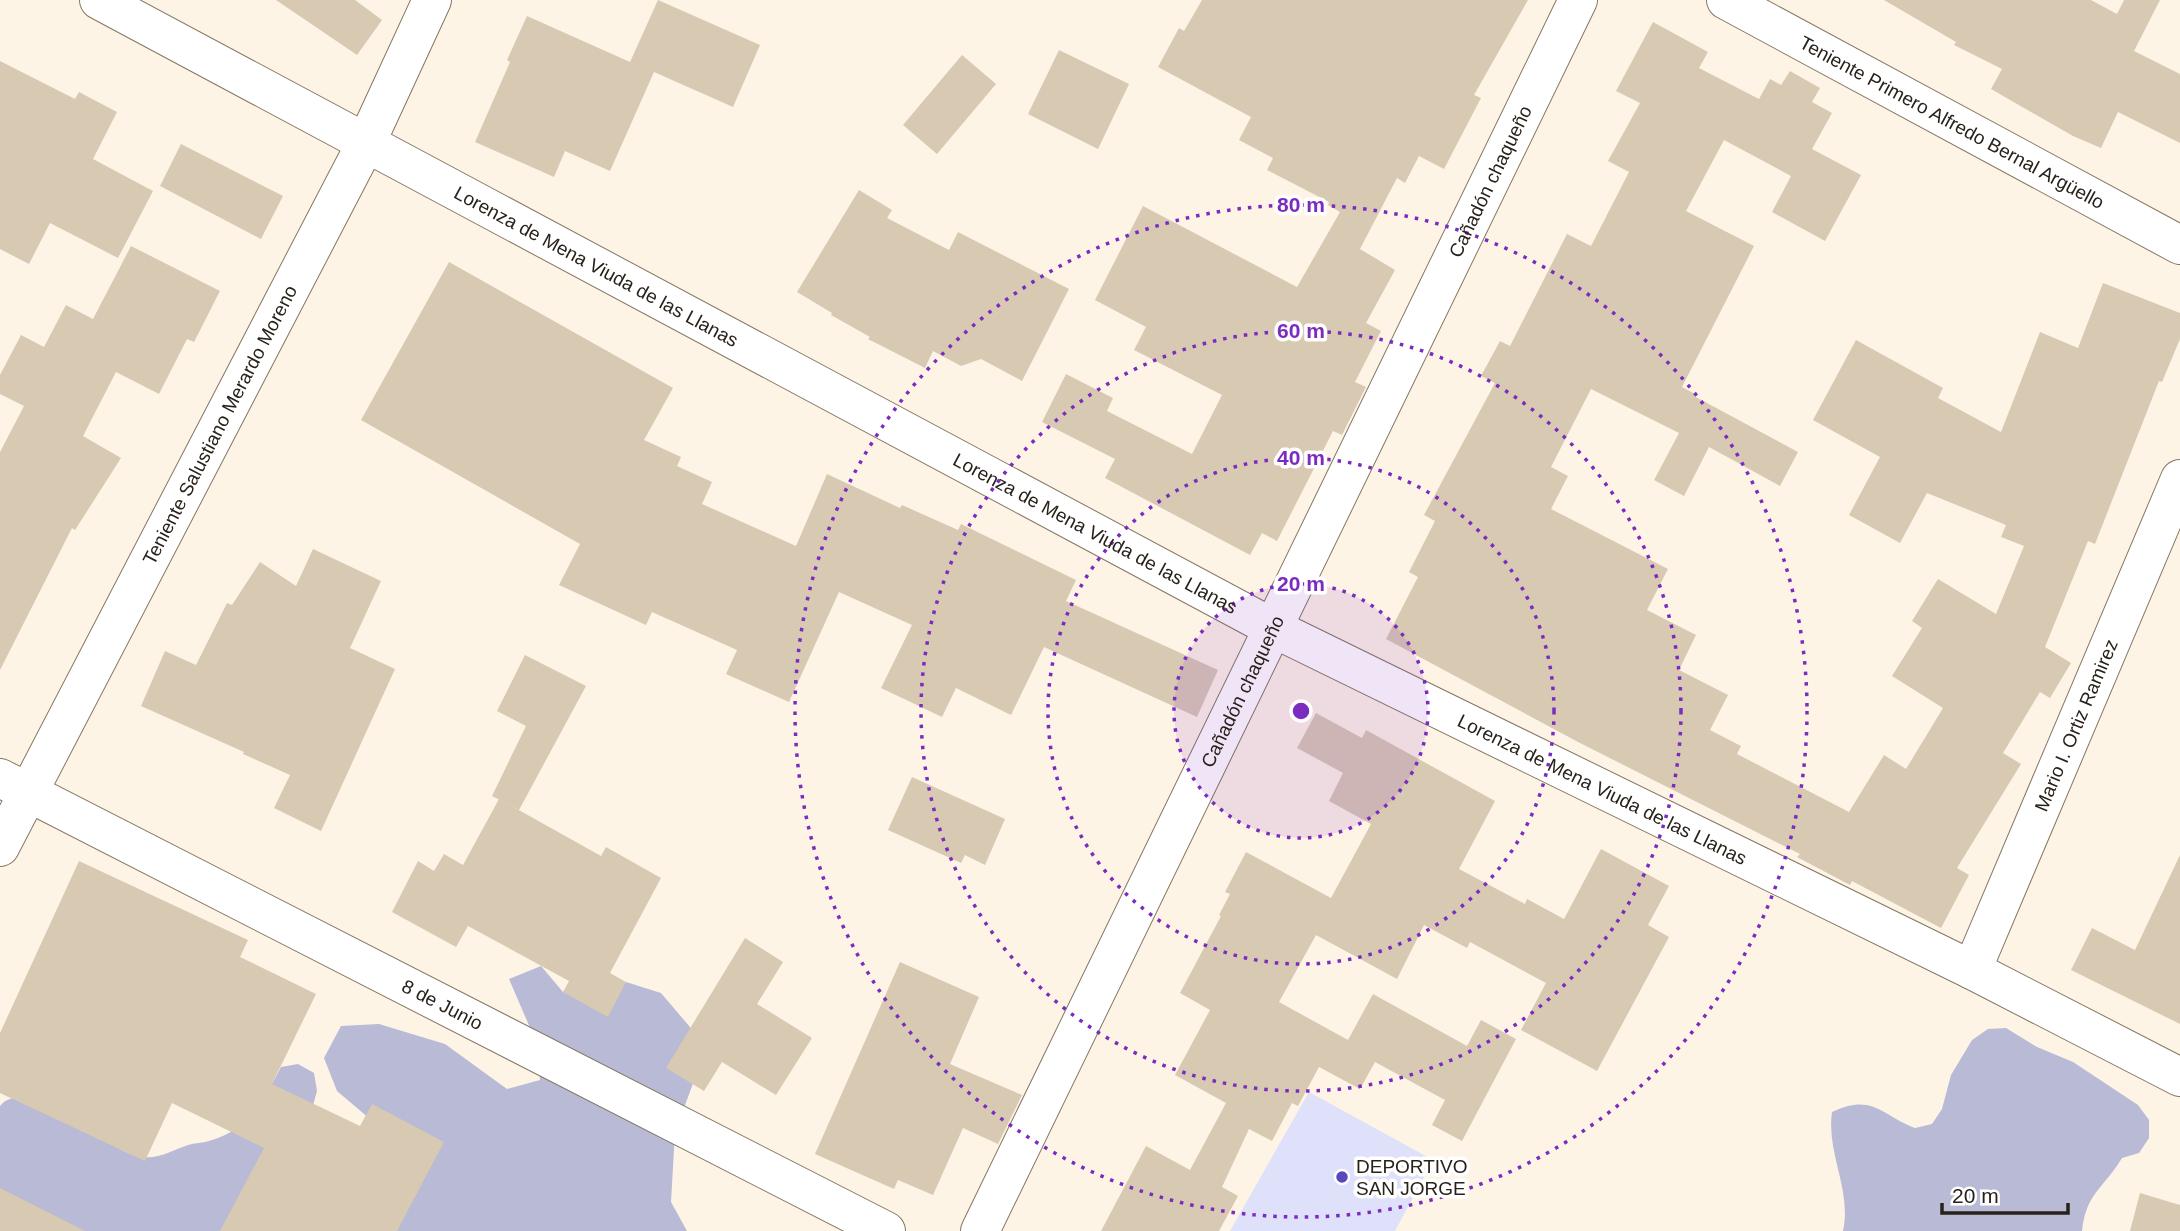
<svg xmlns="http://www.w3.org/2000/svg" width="2180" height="1231" font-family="Arial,sans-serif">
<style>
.green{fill:#dfe0fa}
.forest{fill:#b8bad6}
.building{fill:#d8c9b3}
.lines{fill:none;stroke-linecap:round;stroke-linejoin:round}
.minor-casing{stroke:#857763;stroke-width:40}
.major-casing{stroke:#857763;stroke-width:40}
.minor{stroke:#fff;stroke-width:38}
.major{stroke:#fff;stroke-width:38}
.ring{fill:none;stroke:#7b2cbf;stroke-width:3.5;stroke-dasharray:3.5 7}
.poi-dot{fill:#5748c0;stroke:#fff;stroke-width:2.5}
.labels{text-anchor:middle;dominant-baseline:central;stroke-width:7;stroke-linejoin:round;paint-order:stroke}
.street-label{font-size:19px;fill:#28221a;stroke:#fff}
.poi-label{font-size:19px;fill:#28221a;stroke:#fff;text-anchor:start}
.centre{fill:#7b2cbf;stroke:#fff;stroke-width:3.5}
.ring-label{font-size:21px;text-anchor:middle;font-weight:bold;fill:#7b2cbf;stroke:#fff;stroke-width:7;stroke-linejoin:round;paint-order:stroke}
</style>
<rect width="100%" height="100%" fill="#fdf4e6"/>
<polygon class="green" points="1309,1092 1433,1160 1395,1231 1230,1231"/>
<g class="forest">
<polygon points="541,966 563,992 600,1004 626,982 661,993 695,1033 698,1070 675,1132 671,1202 687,1231 359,1231 390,1136 337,1091 324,1058 341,1026 379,1024 445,1044 507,1089 540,1080 537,1044 509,979"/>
<path d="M 2006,1028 L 2037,1047 L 2073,1062 L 2138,1105 L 2149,1120 L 2149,1138 L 2139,1153 L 2122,1158 C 2104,1188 2086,1193 2082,1231 L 1843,1231 C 1852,1190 1826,1153 1832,1112 C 1872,1093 1880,1114 1915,1128 L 1932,1124 L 1942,1109 L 1951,1075 L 1972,1040 L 1988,1029 Z"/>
<path d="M 298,1064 L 314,1073 L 317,1091 L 312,1109 L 258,1231 L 47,1231 L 0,1203 L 0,1106 C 26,1073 107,1150 137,1156 C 157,1161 170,1151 188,1145 C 195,1143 202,1143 209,1141 C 249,1130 263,1101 281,1067 Z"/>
</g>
<g class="building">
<polygon points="276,0 355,0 382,20 357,55"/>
<polygon points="658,0 760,45 733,107 654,72 610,171 565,151 554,177 475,142 510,62 507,60 527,16 630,62"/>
<polygon points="1202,0 1528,0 1474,95 1481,98 1444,169 1419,156 1405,183 1397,178 1360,249 1395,270 1366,323 1381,331 1355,382 1366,387 1342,435 1333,431 1277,541 1262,533 1250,555 1105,478 1115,459 1042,422 1066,374 1113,398 1107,411 1192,454 1222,395 1134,350 1146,327 1095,300 1143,206 1297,287 1340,212 1328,205 1329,202 1267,170 1273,158 1239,140 1251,117 1158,67 1179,28 1184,31"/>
<polygon points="1884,0 2091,0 2117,14 2124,0 2160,0 2134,51 2180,74 2180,143 2118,112 2101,148 2073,136 1991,89 2002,69 1954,45 1956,42"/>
<polygon points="1653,22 1708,52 1699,68 1759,99 1770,79 1781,85 1790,71 1820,88 1812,102 1832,113 1812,149 1861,175 1825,241 1772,212 1791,176 1724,140 1686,211 1754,246 1682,387 1695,394 1694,396 1798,452 1780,486 1709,447 1684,496 1654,480 1679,433 1591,389 1551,467 1568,476 1551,509 1668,569 1647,610 1696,635 1679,670 1728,695 1710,730 1741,746 1737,754 1849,812 1884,755 1906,769 1943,708 1892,676 1922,628 1912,621 1938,579 1996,614 2024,546 2001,537 2006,525 1927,493 1900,543 1849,515 1880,457 1813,420 1856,340 1943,388 1938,398 2001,432 2040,332 2078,348 2103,283 2180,313 2180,339 2162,382 2159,381 2095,544 2088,541 2045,647 2071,663 2050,698 2040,692 2003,753 2021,764 1957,868 1969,875 1941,928 1852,881 1850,885 1797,857 1800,854 1578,742 1386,639 1418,577 1409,572 1435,521 1424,515 1495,383 1481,376 1500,341 1510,346 1567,234 1591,246 1629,172 1608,161 1640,103 1616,91"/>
<polygon points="1059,50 1129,84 1098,149 1028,114"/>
<polygon points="962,55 996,84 937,154 903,125"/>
<polygon points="0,61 75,99 79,92 117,112 93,159 153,191 118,258 50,223 29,264 0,249"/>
<polygon points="181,144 283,196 261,239 160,186"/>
<polygon points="859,190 892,210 887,218 949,250 958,232 1069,289 1022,381 981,359 961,366 933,351 925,368 868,339 870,337 831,315 832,313 797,292"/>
<polygon points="131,246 220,291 194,342 187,339 159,394 116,372 83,436 121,458 75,530 72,528 0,670 0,452 24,406 0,394 0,375 21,335 44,347 66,305 93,319"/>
<polygon points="449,262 673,388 644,440 681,457 677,466 712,482 702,504 796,546 827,474 900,508 902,505 958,530 961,524 1076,580 1066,601 1218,670 1197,717 1044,647 1011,715 956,688 942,717 881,688 912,625 839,592 789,702 726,674 737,650 652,612 646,625 559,585 580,544 361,420"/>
<polygon points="313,549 381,581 350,648 395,669 321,831 274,808 290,775 243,754 244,752 141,706 165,651 196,665 227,603 232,605 260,562 296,586"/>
<polygon points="525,655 586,686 519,810 492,796 526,726 497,711"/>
<polygon points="1316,713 1362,738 1366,730 1495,801 1459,869 1525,904 1527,899 1564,919 1601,849 1669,886 1648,925 1669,937 1597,1071 1521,1030 1546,983 1470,942 1467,948 1424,925 1397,979 1316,935 1279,1002 1348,1040 1373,994 1467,1046 1481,1020 1516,1039 1462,1141 1432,1125 1445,1100 1375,1062 1360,1089 1319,1067 1298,1106 1292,1103 1272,1141 1249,1129 1222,1187 1238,1196 1219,1231 1101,1231 1146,1146 1190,1170 1226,1103 1175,1075 1210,1010 1180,993 1221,916 1219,915 1230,894 1225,892 1246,852 1331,898 1371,824 1329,801 1343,773 1297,748"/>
<polygon points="912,777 1005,819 985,865 965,855 961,863 888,830"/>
<polygon points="499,799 601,856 606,847 661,878 610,973 626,982 608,1017 563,992 569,981 468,926 456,947 392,912 418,861 434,871 444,854 463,865"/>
<polygon points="2180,855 2180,1024 2071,970 2092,928 2135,950"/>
<polygon points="79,861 248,940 240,957 316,994 272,1084 360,1126 372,1104 444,1142 397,1231 220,1231 264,1148 172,1103 145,1161 0,1093 0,1033"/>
<polygon points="745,938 783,962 757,1004 812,1038 776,1095 722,1062 704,1091 666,1068"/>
<polygon points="900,962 979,997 950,1064 1022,1095 998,1144 963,1128 933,1195 898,1180 894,1189 815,1154"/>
<polygon points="0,1188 85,1231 0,1231"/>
<polygon points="2140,1193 2180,1205 2180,1231 2130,1231"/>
</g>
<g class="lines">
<g class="minor-casing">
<g id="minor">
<path id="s1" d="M 99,0 L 1273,628 L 1972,970 L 2180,1077"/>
<path id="s2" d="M 1726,0 L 2180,245"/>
<path id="s3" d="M 0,778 L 886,1231"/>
<path id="s4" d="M 0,847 L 366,143 L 432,0"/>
<path id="s5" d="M 1972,970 L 2180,479"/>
</g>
</g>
<g class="major-casing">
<g id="major">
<path id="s6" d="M 980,1231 L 1578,0"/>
</g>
</g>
<use href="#minor" class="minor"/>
<use href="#major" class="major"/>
</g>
<circle cx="1301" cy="711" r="127" fill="#7b2cbf" fill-opacity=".12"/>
<g class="ring">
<circle cx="1301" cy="711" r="127"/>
<circle cx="1301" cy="711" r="253"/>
<circle cx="1301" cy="711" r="380"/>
<circle cx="1301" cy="711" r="506"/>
</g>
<circle class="poi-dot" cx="1342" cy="1177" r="7"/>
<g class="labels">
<g class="street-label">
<text stroke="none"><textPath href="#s2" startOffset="257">Teniente Primero Alfredo Bernal Argüello</textPath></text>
<text stroke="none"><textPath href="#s6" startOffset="1167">Cañadón chaqueño</textPath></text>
<text stroke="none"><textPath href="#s1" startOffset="564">Lorenza de Mena Viuda de las Llanas</textPath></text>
<text stroke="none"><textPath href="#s4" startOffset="476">Teniente Salustiano Merardo Moreno</textPath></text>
<text stroke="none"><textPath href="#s1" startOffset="1130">Lorenza de Mena Viuda de las Llanas</textPath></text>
<text stroke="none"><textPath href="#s6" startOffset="600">Cañadón chaqueño</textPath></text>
<text stroke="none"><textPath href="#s5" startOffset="266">Mario I. Ortiz Ramirez</textPath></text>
<text stroke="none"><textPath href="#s1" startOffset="1698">Lorenza de Mena Viuda de las Llanas</textPath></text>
<text stroke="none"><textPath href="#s3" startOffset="497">8 de Junio</textPath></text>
</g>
<g class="poi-label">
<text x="1356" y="1166">DEPORTIVO<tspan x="1356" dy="22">SAN JORGE</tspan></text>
</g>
</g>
<circle cx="1301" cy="711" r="10" class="centre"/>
<g class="ring-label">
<text x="1301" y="212">80 m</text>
<text x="1301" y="338">60 m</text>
<text x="1301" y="465">40 m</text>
<text x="1301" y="591">20 m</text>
</g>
<path d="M1942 1203v10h126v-10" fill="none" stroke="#28221a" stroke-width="3.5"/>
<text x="1952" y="1203" font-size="21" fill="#28221a" stroke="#ffffff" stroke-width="5" paint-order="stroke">20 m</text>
</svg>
